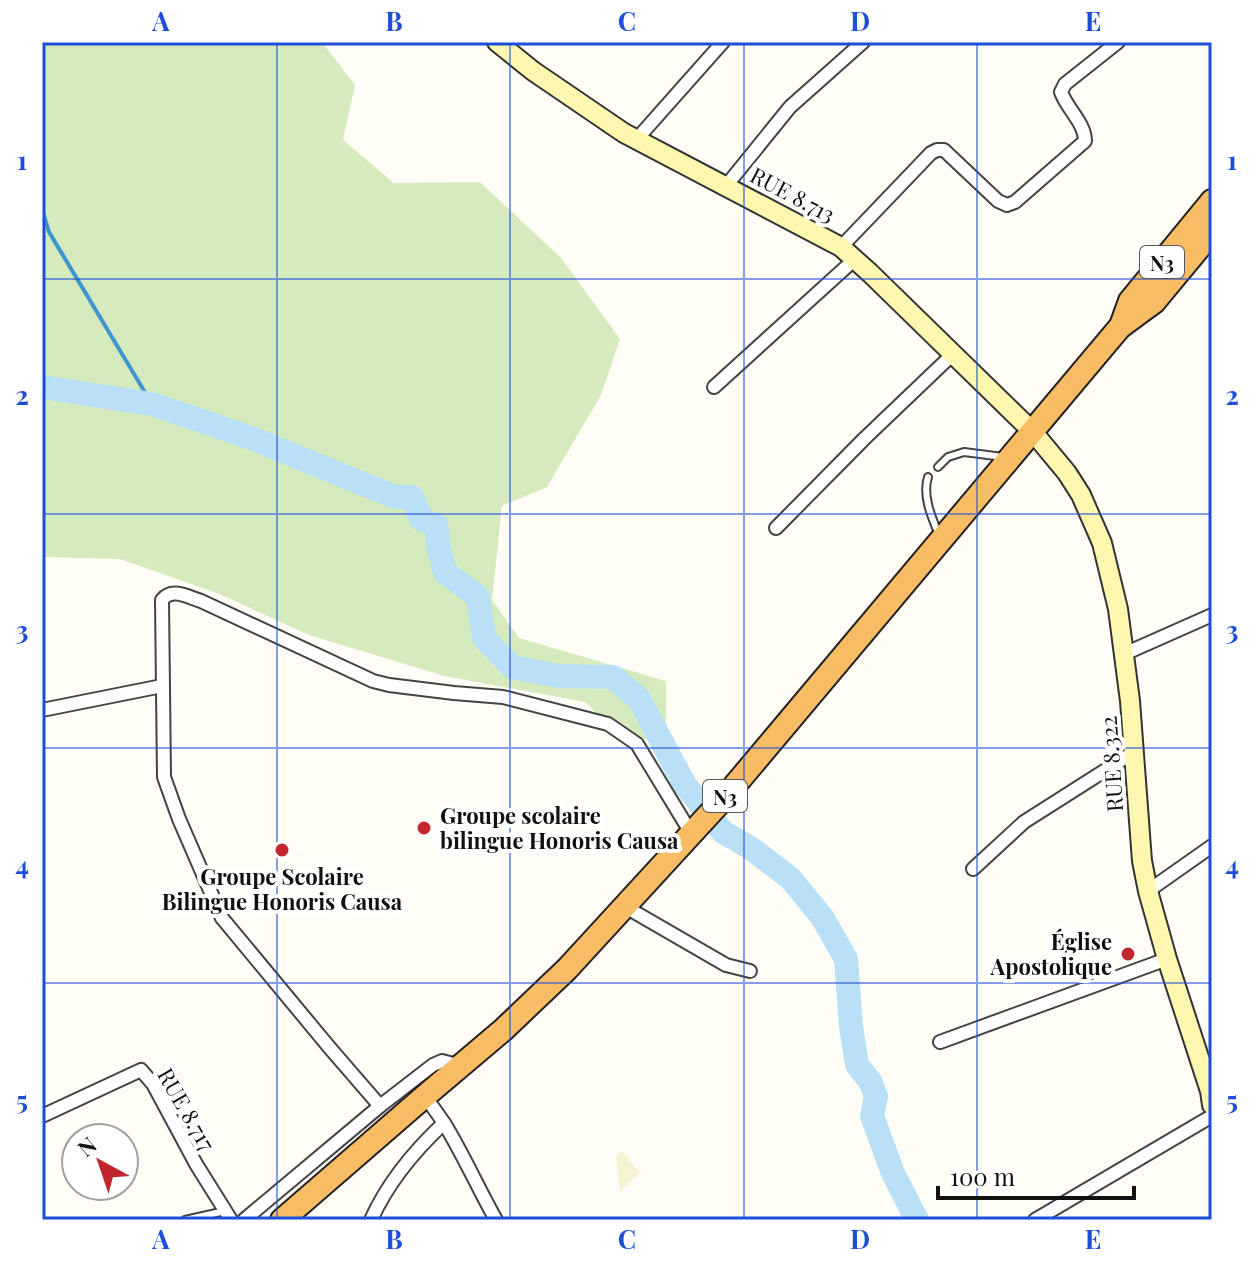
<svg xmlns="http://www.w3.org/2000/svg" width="1254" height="1262" font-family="'Playfair Display',serif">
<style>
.farmland{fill:#f6f3d4}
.green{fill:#d5ebbd}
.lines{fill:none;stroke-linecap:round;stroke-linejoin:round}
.stream{stroke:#3f96cf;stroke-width:4}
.river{stroke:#b9e0f7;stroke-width:24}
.service-casing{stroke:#444;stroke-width:10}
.minor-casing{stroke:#444;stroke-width:16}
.secondary-casing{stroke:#333;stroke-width:22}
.trunk-casing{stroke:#222;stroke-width:26}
.service{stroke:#fff;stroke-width:6}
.minor{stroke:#fff;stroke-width:12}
.secondary{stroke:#fff6b0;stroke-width:18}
.trunk{stroke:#f7bc64;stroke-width:22}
.grid{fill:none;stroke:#1d4ed8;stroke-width:2;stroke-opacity:0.55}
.poi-dot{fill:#c4262e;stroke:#fff;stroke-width:3}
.labels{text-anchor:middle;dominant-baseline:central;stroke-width:8;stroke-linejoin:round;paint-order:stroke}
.shield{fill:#fff;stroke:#585858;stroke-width:2}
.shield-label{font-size:20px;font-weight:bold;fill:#111}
.street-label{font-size:22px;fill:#111;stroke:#fff}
.poi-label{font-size:22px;font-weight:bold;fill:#111;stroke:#fff;text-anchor:start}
.neatline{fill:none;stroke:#1d4ed8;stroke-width:3}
.grid-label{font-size:26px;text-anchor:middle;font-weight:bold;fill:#1d4ed8}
</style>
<rect width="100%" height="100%" fill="#fffdf5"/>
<polygon class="farmland" points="622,1151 640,1173 620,1192 616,1156"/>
<polygon class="green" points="42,42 322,42 355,85 343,140 394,183 480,182 561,258 620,339 601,395 547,487 502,506 492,600 519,638 666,681 666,724 637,744 608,724 585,702 444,676 309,635 217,593 120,559 42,557"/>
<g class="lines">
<polyline class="stream" points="42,209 49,232 152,404"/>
<polyline class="river" points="42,387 152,404 254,439 395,497 412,497 421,519 437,526 438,546 445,572 478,597 484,638 512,667 559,676 613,677 639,699 685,785 723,832 752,849 790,878 822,917 846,959 851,1026 857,1065 870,1081 876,1096 872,1116 893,1173 917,1220"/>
<g class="service-casing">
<g id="service">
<polyline points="938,467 948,457 964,452 1003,457"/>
<path d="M 928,477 C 922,496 932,518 939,535"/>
<polyline points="185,1220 225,1211"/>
</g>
</g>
<g class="minor-casing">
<g id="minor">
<polyline points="636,140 723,42"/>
<polyline points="726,186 790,107 863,42"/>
<path d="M 841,247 L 931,153 L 937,150 L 944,150 L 998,201 L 1007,205 L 1015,202 L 1085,141 C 1085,123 1067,109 1061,92 L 1065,84 L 1118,42"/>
<polyline points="714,387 855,259"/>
<polyline points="776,528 865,438 953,354"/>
<polyline points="1124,654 1212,615"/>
<polyline points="42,710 162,686"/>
<polyline points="973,869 1024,822 1134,752"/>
<polyline points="1148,891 1212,846"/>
<polyline points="624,906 726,965 750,971"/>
<polyline points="940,1042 1167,959"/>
<path d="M 380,1106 L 329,1047 L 222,918 L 179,819 L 164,777 L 162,600 C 172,587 188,597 201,601 L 373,681 L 389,685 L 454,693 L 503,697 L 608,724 L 637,744 L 691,833"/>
<polyline points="42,1116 141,1070 153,1084 196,1164 231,1220"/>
<path d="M 444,1123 C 463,1154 478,1188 496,1220"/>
<polyline points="244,1220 380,1106 433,1065 442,1061 461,1066"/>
<path d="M 371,1220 C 388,1182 414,1151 444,1123 L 425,1096"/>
<polyline points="1035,1220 1212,1116"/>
</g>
</g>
<g class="secondary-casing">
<polyline id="secondary" points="497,42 533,71 624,133 841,247 870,273 1033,432 1067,473 1081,495 1102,543 1118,609 1130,701 1142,861 1148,891 1167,959 1210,1091 1212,1105"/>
</g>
<g class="trunk-casing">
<g id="trunk">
<polyline points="1121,326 1130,301 1212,201"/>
<polyline points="282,1220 425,1096 503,1030 567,969 725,797 1120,327 1154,302 1212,232"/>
</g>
</g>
<use href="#service" class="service"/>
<use href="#minor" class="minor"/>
<use href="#secondary" class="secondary"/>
<use href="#trunk" class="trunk"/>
</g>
<path class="grid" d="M 277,42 L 277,1220M 510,42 L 510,1220M 744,42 L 744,1220M 977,42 L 977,1220M 42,279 L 1212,279M 42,514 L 1212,514M 42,748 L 1212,748M 42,983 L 1212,983"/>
<g class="poi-dot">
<circle cx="424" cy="828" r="8"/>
<circle cx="282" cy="850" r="8"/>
<circle cx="1128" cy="954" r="8"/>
</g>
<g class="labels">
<g class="shield">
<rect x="1140" y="246" width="44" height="32" rx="6"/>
<rect x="703" y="780" width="44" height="32" rx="6"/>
</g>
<g class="shield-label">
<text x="1162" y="262">N3</text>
<text x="725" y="796">N3</text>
</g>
<g class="street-label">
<text transform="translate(793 194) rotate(28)">RUE 8.713</text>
<text transform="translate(1111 764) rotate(-94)">RUE 8.322</text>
<text transform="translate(187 1109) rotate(60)">RUE 8.717</text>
</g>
<g class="poi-label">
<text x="440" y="815">Groupe scolaire<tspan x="440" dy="25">bilingue Honoris Causa</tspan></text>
<text x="282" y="876" text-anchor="middle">Groupe Scolaire<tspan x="282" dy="25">Bilingue Honoris Causa</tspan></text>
<text x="1112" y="941" text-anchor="end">Église<tspan x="1112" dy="25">Apostolique</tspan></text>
</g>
</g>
<rect width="1254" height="1262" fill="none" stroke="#ffffff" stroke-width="88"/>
<g transform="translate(100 1162) rotate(320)"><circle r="38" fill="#ffffff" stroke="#a0a0a0" stroke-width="2"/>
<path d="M0-6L14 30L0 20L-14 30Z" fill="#c4262e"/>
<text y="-12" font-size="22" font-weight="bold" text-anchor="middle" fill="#111111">N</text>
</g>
<path d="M938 1186v12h196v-12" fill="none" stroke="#111111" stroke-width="4"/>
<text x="950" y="1186" font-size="24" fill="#111111" stroke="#ffffff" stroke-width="6" paint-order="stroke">100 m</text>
<rect x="44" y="44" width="1166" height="1174" class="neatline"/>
<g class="grid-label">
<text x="161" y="31">A</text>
<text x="394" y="31">B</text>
<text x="627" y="31">C</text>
<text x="860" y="31">D</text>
<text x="1093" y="31">E</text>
<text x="22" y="170">1</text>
<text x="1232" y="170">1</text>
<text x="22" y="405">2</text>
<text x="1232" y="405">2</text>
<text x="22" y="640">3</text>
<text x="1232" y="640">3</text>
<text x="22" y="875">4</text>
<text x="1232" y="875">4</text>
<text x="22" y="1110">5</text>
<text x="1232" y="1110">5</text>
<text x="161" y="1249">A</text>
<text x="394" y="1249">B</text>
<text x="627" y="1249">C</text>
<text x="860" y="1249">D</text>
<text x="1093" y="1249">E</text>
</g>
</svg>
